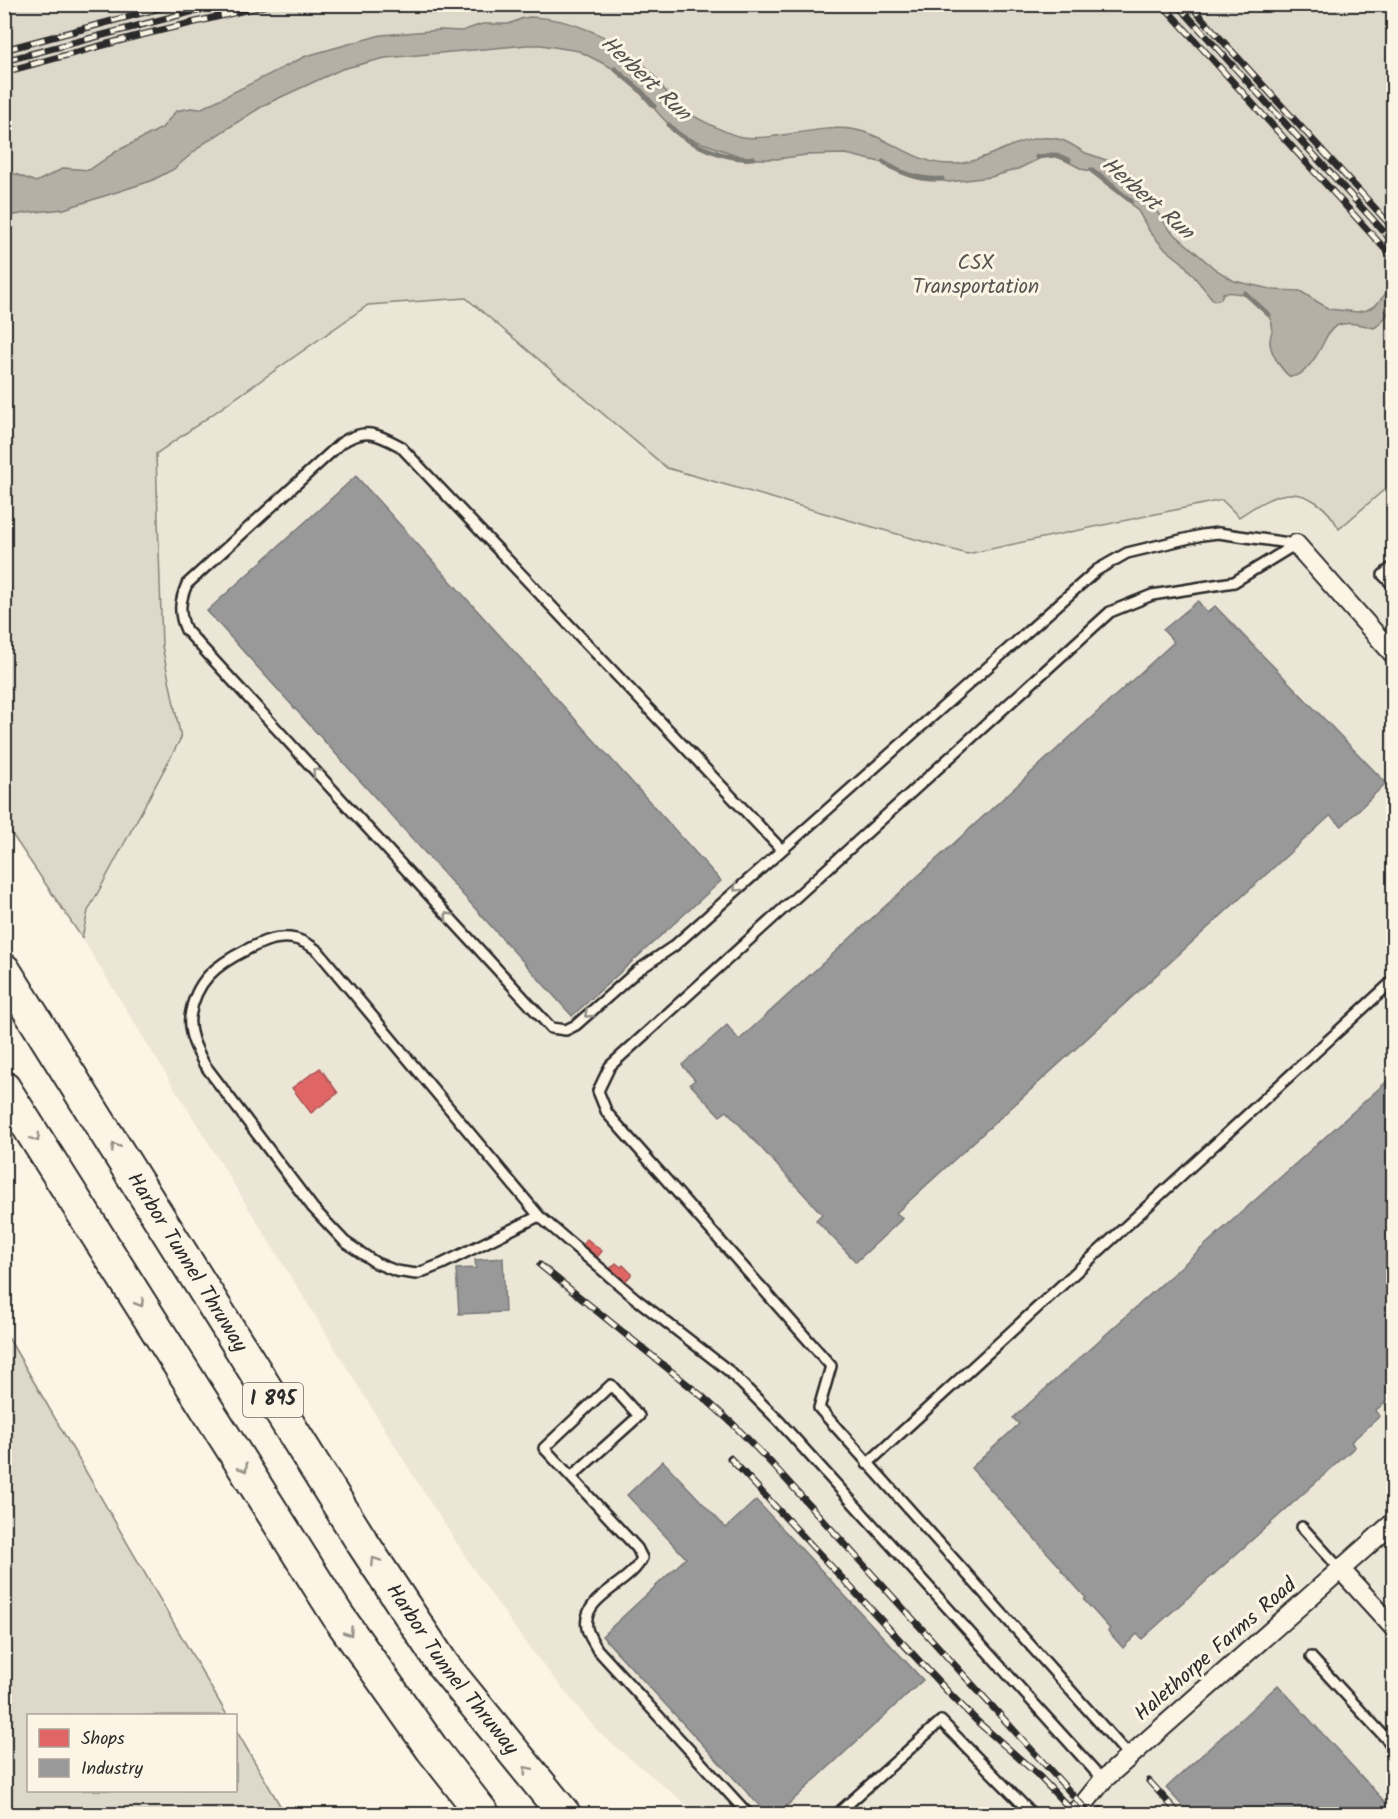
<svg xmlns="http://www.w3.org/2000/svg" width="1398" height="1819" font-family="Kalam,sans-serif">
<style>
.built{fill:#ece6d7}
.green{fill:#ded8ca;stroke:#84827a;stroke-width:1.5}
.water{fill:#b4b0a5;stroke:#7d7b74;stroke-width:1.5}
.shops{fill:#e06666;stroke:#aa5454;stroke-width:1.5}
.industry{fill:#999;stroke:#787878;stroke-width:1.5}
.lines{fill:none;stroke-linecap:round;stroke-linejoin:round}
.stream{stroke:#7d7b74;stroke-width:5}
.lane-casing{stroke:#2b2b2b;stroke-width:14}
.street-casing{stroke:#2b2b2b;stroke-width:22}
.highway-casing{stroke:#2b2b2b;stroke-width:36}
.lane{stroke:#fcf5e5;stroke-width:9}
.street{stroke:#fcf5e5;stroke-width:18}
.highway{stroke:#fcf5e5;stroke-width:32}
.rail-casing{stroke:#2b2b2b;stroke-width:7}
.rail{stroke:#fcf5e5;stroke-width:4.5;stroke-dasharray:14;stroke-linecap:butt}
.oneway{stroke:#949088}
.labels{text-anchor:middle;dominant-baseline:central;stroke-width:6;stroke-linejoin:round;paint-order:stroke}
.shield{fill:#fcf5e5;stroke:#6a6863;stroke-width:1.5}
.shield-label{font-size:20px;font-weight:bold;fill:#2b2b2b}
.park-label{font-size:21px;fill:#585653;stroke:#fcf5e5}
.street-label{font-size:21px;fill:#2b2b2b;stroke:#fcf5e5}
.water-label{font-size:22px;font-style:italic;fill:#545350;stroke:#fcf5e5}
</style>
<rect width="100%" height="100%" fill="#fcf5e5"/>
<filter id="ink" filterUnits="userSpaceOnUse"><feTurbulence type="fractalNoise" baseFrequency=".0167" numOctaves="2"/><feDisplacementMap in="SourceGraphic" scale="12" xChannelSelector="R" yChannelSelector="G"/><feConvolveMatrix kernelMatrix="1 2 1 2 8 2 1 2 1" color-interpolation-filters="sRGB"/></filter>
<g filter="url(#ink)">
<polygon class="built" points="466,298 667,468 967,554 1222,500 1239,517 1254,507 1281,495 1297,495 1324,506 1334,517 1340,529 1393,482 1393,1814 698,1814 599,1733 530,1649 476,1573 426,1496 82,938 88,911 181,738 162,646 156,454 368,305"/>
<g class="green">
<path d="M 4,5 L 1393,5 L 1393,482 L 1339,529 C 1329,508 1307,490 1282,495 C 1267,498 1251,509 1239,517 L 1222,500 L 967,554 L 667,468 L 466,298 L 368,305 L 156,454 L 162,646 L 181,738 L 88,911 L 82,938 L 5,824 Z"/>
<polygon points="5,1332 227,1715 28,1716 28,1790 236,1790 236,1730 285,1814 5,1814"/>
</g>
<path class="water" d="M 531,17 C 570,18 613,37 642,63 C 656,75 664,92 677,105 C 687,114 729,135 742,137 C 775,141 818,125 851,129 C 887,134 916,166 953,164 C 989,163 1022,131 1058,139 C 1069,141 1077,149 1086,153 C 1101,159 1115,161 1128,171 L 1170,230 L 1215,269 L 1234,281 L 1275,290 L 1300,291 L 1329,309 L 1357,312 L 1367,310 L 1376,305 L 1393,285 L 1393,307 C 1387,314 1382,324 1374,328 C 1318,312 1334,341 1306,369 C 1301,375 1296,377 1289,376 C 1281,369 1271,354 1270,343 C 1269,336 1274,332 1272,324 C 1267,304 1244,290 1223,293 L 1221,299 L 1214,301 L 1183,263 L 1163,247 L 1150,232 L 1138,211 L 1113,183 L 1101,174 L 1082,169 L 1051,153 L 1018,169 L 991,177 L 949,182 L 904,173 L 884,163 L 846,154 L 806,155 L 777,159 L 748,159 L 685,137 L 674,130 L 658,113 L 640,90 L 614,69 L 579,51 L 541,45 L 527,45 L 385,58 L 342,69 L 266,104 L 203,144 L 174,169 L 151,181 L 64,209 L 26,213 L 10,216 L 5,220 L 5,170 L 36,182 L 64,168 L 89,170 L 117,151 L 162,128 L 176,111 L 191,108 L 200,109 L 306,56 L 381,35 L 441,30 L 462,31 L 482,24 L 509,24 L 523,18 Z"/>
<g class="shops">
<polygon points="320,1068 338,1093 311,1113 292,1088"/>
<polygon points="587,1239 602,1251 595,1260 580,1248"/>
<polygon points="616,1263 621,1267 623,1265 631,1273 631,1275 624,1283 610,1269"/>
</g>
<g class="industry">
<polygon points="356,476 721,881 572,1016 207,611"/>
<polygon points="1198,601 1207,613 1215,606 1386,783 1342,826 1330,816 896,1213 903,1218 856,1262 816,1220 822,1214 727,1111 720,1116 690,1084 695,1080 682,1065 727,1025 739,1040 1174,642 1163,630"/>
<polygon points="1394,1075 1394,1395 1375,1411 1380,1416 1351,1442 1355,1447 1142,1639 1137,1634 1123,1648 1108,1631 1110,1629 1084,1600 1086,1598 1061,1570 1062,1569 971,1468 1019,1424 1013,1418"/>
<polygon points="503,1258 505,1312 459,1314 456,1269 476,1268 475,1260"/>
<polygon points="663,1461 726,1528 756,1500 923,1680 778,1814 767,1814 602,1636 686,1558 627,1495"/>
<polygon points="1278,1685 1394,1812 1394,1814 1190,1814 1166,1788"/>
</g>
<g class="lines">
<g class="stream">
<polyline points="615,69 640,90 654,106"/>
<path d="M 669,125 C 684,143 729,161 753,158"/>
<polyline points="1037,157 1056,155 1069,160"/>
<path d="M 883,162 C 900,173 922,181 942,179"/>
<polyline points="1091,170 1131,201"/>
<polyline points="1245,293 1269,315"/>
</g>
<g class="lane-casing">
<g id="lane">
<polyline points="1394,566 1383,575 1394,586"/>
<path d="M 781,849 L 400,446 C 376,433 365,428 341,443 L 187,584 C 180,600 178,613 186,630 L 551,1028 L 566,1030 L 576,1025 L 637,971 L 674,946 L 1097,570 L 1127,553 L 1202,535 L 1218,533 L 1296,544"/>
<path d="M 539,1216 L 442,1264 L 416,1274 L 396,1271 L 376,1263 L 345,1242 L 313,1208 L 204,1064 C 197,1050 188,1034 190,1017 C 195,981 216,965 246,950 C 260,943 274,936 290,938 C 301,939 309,944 318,951 L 539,1216 L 635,1298 L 729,1371 L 778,1420 L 1103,1780"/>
<polyline points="867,1464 1394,980"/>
<path d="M 571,1477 L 544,1448 L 611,1385 L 639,1416 L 571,1477 L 637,1548 L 642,1558 C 630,1585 581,1596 587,1628 C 588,1635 594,1643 597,1649 L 748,1814"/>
<polyline points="1302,1527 1341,1570"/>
<polyline points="1311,1657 1394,1747"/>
<polyline points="1130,1757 819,1408 831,1366 607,1113 598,1091 610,1066 1110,612 1152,595 1234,582 1296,544"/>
<polyline points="837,1814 941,1721 1032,1814"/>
</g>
</g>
<g class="street-casing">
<g id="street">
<polyline points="1296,544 1394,655"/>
<polyline points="1341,1570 1394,1628"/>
<polyline points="1072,1814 1082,1806 1103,1780 1394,1522"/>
</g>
</g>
<g class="highway-casing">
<g id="highway">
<path id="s1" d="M 4,970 L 362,1542 L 443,1665 L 564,1814"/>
<polyline points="4,1088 338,1616 432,1749 483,1814"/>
</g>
</g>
<use href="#lane" class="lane"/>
<use href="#street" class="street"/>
<use href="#highway" class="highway"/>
<g class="rail-casing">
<g id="rail">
<polyline points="1162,4 1394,259"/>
<polyline points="1177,4 1394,243"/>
<polyline points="1189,4 1394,229"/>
<polyline points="4,50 175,4"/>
<polyline points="4,61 221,4"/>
<polyline points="4,72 137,36 271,4"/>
<polyline points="540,1265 703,1397 733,1424 772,1464 1090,1814"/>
<polyline points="730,1458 950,1694 979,1723 1037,1774 1075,1814"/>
<polyline points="1149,1781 1179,1814"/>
<polyline points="1101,1810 1105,1814"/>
</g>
</g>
<use href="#rail" class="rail"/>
</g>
<defs><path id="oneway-chevron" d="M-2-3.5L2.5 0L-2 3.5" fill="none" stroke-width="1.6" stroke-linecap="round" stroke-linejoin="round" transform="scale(1.5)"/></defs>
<g class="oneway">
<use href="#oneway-chevron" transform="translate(316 772) rotate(-133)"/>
<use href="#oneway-chevron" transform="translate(737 888) rotate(138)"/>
<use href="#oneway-chevron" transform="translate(448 916) rotate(-133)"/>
<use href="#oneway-chevron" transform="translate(588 1014) rotate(139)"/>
<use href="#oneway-chevron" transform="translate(36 1138) rotate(58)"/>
<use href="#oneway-chevron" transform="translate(115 1147) rotate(-122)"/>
<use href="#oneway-chevron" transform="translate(140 1303) rotate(58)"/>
<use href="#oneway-chevron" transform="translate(244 1468) rotate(58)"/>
<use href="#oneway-chevron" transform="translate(375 1561) rotate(-123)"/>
<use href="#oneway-chevron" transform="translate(349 1632) rotate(55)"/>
<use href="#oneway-chevron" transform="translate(527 1770) rotate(-130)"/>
</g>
</g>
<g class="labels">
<rect class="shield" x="243" y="1383" width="60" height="34" rx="4.5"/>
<g class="shield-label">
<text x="273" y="1400">I 895</text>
</g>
<g class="park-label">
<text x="976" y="263">CSX<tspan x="976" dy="24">Transportation</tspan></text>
</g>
<g class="street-label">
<text stroke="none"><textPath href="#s1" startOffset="345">Harbor Tunnel Thruway</textPath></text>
<text transform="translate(1216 1650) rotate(-41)">Halethorpe Farms Road</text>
<text stroke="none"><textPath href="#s1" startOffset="831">Harbor Tunnel Thruway</textPath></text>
</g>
<g class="water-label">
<text transform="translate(645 79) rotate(43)">Herbert Run</text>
<text transform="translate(1147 199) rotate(41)">Herbert Run</text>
</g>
</g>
<rect width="1398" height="1819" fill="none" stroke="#fcf5e5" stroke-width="24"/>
<rect x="12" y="12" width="1374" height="1795" fill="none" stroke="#2b2b2b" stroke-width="2" filter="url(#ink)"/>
<rect x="27" y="1714" width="210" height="78" fill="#fcf5e5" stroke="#a8a49b" stroke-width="1.5"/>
<rect x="39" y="1729" width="30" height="18" fill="#e06666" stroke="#a8a49b" stroke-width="1.5"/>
<text x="81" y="1744" font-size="18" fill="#2b2b2b">Shops</text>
<rect x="39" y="1759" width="30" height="18" fill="#999999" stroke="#a8a49b" stroke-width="1.5"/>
<text x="81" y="1774" font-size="18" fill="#2b2b2b">Industry</text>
</svg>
